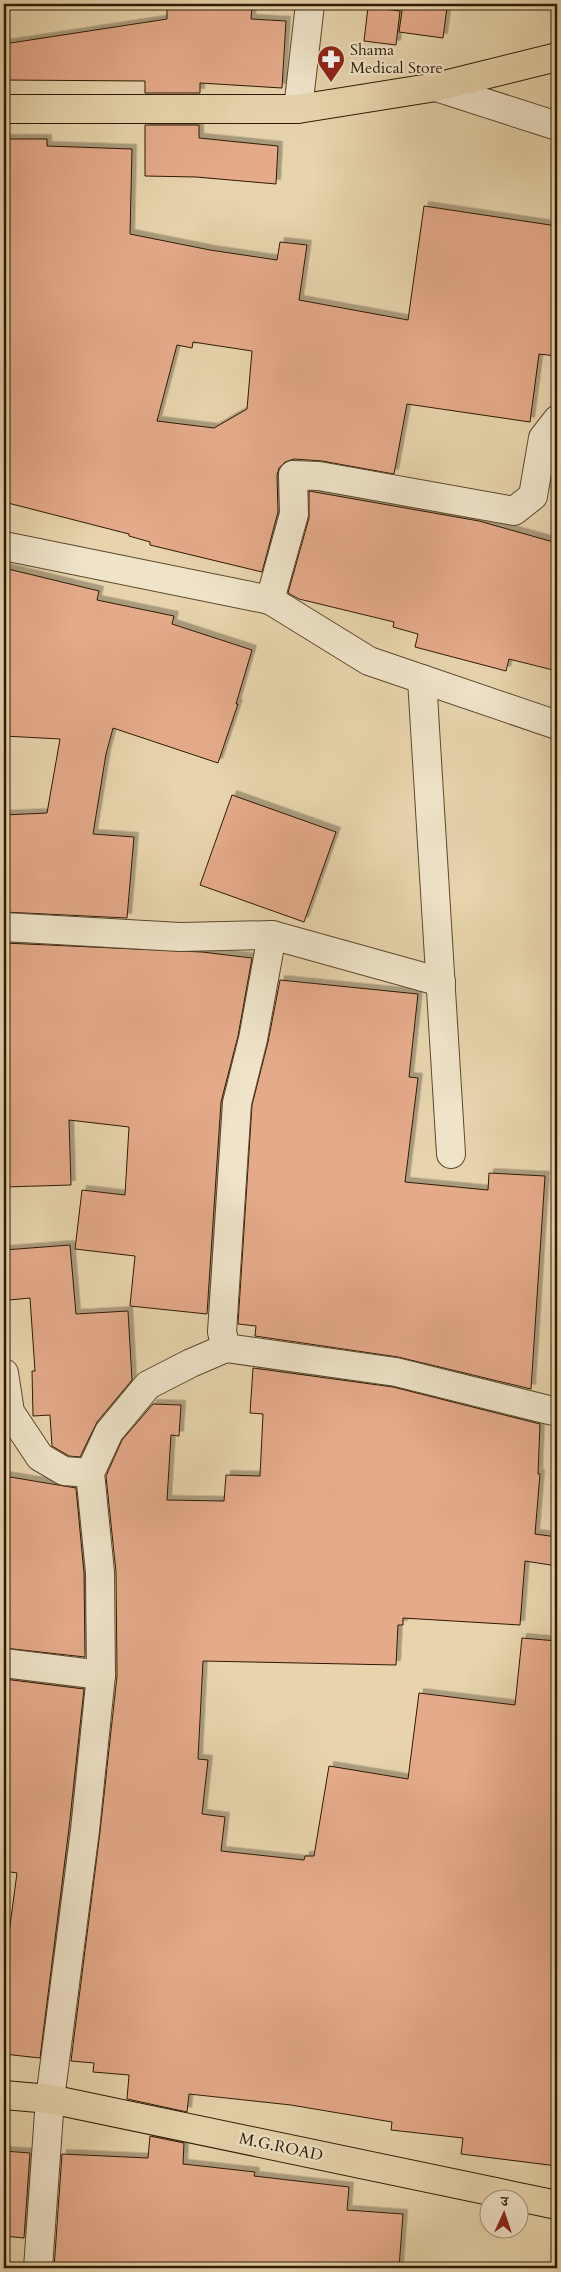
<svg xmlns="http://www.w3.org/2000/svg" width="561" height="2272" font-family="Cardo,'Noto Serif Devanagari',serif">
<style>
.building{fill:#e5aa8a;stroke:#2d1a03;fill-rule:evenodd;filter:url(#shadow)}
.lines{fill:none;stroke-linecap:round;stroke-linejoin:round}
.minor-casing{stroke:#5c482d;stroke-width:30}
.major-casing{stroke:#2d1a03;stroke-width:30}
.minor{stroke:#efe3c9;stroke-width:28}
.major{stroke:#e7d4ac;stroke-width:28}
.labels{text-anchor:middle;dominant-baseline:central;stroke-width:4.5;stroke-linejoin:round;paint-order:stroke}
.poi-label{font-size:16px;fill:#2d1a03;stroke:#efe3c9;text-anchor:start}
.street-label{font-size:16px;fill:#2d1a03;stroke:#efe3c9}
</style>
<defs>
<filter id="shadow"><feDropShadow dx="4.5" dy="-4.5" stdDeviation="0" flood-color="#0004"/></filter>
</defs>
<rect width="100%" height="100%" fill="#e7d4ac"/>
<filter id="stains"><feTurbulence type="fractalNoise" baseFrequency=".004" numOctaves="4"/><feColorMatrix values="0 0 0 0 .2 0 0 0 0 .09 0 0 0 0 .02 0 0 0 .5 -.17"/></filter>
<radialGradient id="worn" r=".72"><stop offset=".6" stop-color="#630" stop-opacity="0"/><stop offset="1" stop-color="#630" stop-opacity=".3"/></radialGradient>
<g class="building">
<polygon points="167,4 252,4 251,19 286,21 282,88 200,83 200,93 145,93 145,81 4,80 4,44 167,19"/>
<polygon points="403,4 447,7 443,38 399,32"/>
<polygon points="368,7 400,11 396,45 364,41"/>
<polygon points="145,125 199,125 199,138 278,146 276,184 196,177 145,176"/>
<path d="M 4,139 L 47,139 L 47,146 L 132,149 L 130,234 L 210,250 L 277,260 L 280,242 L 307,245 L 299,300 L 408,320 L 424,206 L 557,226 L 557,356 L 539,354 L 530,422 L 407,404 L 394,474 L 322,461 L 294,459 L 285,462 L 279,468 L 277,475 L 278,512 L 262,572 L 150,545 L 150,542 L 129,536 L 129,534 L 4,502 ZM 193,342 L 252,351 L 247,409 L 214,428 L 157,421 L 177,345 L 192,348 Z"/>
<polygon points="309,491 479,521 557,543 557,671 509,659 506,671 415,647 418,634 393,627 394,622 299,599 288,593 309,518"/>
<polygon points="4,568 99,591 97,600 174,616 172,624 252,650 236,704 238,704 218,763 113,728 106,754 93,834 134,837 127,918 4,912 4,815 47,813 60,739 4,736"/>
<polygon points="232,795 336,832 304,922 200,885"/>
<polygon points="4,943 202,952 252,958 238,1036 221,1102 207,1314 130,1306 135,1256 75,1249 82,1190 125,1195 129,1127 69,1120 71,1185 4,1187"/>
<polygon points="280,980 418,994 409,1077 418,1078 405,1182 488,1190 489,1173 545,1176 531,1389 398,1357 255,1336 256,1326 238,1324 252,1105 268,1042"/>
<polygon points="70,1245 76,1314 128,1311 132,1380 97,1422 80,1457 69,1456 52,1446 50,1415 33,1416 32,1371 35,1371 30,1298 9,1300 4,1250"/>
<polygon points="253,1368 393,1387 540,1424 538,1474 540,1474 535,1534 557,1537 557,1566 525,1561 520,1625 403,1618 403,1625 398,1625 396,1665 203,1661 198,1759 208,1760 202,1814 225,1817 221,1851 304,1860 305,1856 314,1856 329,1766 408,1779 419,1693 515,1705 522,1638 557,1641 557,2166 461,2154 463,2138 391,2130 392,2122 291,2105 189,2094 187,2112 127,2099 129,2075 93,2072 94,2063 71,2061 100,1832 117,1676 116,1572 106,1476 122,1440 153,1404 181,1405 179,1436 171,1435 167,1500 224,1501 226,1475 260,1476 263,1414 250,1413"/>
<polygon points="4,1476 76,1488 84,1573 85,1657 4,1648"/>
<polygon points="4,1679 84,1689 69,1828 40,2058 4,2054 4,1932 9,1933 17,1873 4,1871"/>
<polygon points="150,2136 184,2143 183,2164 255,2172 254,2176 349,2187 347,2210 403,2214 399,2268 54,2268 62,2154 148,2158"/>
<polygon points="4,2151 30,2153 24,2238 4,2236"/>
</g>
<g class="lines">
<g class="minor-casing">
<g id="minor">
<polyline points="436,87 557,126"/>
<polyline points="298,109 310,4"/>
<polyline points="4,546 270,600 369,661 557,725"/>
<polyline points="270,600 294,514 293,475 319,476 514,511 533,496 543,438 557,420"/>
<polyline points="422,679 451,1154"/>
<polyline points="4,927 180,937 272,935 441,982"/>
<polyline points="226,1348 222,1332 237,1103 253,1039 272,935"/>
<polyline points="4,1373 10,1412 40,1457 64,1471 90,1473"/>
<polyline points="4,1663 101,1675"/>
<polyline points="38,2268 50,2099 85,1830 101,1675 100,1572 90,1473 109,1432 148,1385 191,1363 226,1348 396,1372 557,1412"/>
</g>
</g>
<g class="major-casing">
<g id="major">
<polyline points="4,109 298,109 436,87 557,57"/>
<polyline points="4,2095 50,2099 557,2205"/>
</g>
</g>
<use href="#minor" class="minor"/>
<use href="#major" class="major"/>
</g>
<defs>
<g id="pharmacy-pin" transform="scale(1.4375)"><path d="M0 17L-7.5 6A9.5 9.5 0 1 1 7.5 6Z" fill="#8f2418" stroke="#efe3c9"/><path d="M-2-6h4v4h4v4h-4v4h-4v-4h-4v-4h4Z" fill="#fff"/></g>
</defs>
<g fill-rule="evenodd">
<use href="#pharmacy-pin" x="331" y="59"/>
</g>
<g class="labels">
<g class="poi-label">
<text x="350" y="50">Shama<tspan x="350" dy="18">Medical Store</tspan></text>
</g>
<g class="street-label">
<text transform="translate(281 2147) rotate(12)">M.G.ROAD</text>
</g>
</g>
<rect width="561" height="2272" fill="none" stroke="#e7d4ac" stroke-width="20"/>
<rect x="5" y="5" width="551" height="2262" fill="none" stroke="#2d1a03" stroke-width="2.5"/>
<rect x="10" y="10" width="541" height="2252" fill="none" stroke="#2d1a03"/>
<g transform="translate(504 2214) rotate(3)"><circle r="24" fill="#efe3c9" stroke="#a1937a"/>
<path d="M0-4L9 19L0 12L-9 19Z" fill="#8f2418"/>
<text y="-8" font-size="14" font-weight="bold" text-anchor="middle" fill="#2d1a03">उ</text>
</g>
<rect width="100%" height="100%" filter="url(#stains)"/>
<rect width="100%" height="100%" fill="url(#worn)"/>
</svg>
